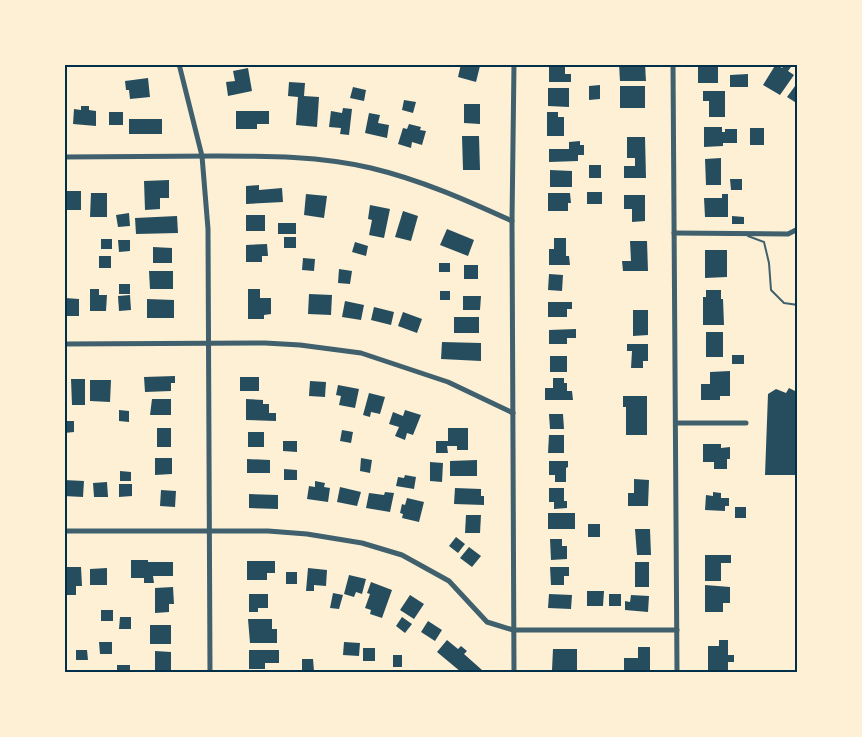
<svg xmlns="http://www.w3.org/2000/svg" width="862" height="737" font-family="Lato,sans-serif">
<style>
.building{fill:#264d5e}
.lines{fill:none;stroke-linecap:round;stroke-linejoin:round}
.service{stroke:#3f606c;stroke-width:2}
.minor{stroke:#3f606c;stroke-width:5}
.neatline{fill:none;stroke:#003049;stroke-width:2}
</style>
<rect width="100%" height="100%" fill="#fdf0d5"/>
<g class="building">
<polygon points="461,64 480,66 476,82 458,77"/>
<polygon points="549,64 565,64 565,74 571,74 571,82 549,82"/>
<polygon points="619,64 645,64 646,81 620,81"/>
<polygon points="776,64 782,68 785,64 788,64 791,67 788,71 794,75 780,95 763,85"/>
<rect x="698" y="67" width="20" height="16"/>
<polygon points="248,68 252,91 228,96 226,82 235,81 233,71"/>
<polygon points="748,74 748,87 730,87 730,75"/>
<polygon points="148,78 150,97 130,99 129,90 126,90 125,81"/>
<polygon points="289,82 305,83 304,96 319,97 317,127 296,125 298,97 288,96"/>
<polygon points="798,82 798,104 787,97"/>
<polygon points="600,85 600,99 589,100 589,86"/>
<rect x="620" y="86" width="25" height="22"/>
<polygon points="353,87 366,90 364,101 350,98"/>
<polygon points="548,88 569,88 569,107 548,106"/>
<polygon points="703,91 725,91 725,117 709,117 709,101 703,101"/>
<polygon points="404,100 416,102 413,113 402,110"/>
<polygon points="464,104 480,104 480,124 464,123"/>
<polygon points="81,106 89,106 89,110 96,111 96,126 73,124 74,109 81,110"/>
<polygon points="343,108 352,109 349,135 340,134 341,128 329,127 331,111 342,113"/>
<polygon points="236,111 269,111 269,124 257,124 257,129 236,129"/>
<rect x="109" y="112" width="14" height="13"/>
<polygon points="547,112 558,112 558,117 564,117 564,136 547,136"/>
<polygon points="369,113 380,115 378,123 389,125 387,138 365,133"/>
<rect x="129" y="119" width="33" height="15"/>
<polygon points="409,124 421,127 420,130 426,131 422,145 412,142 411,148 398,144 403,128 407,129"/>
<polygon points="704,127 722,127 722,132 725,132 725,129 737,129 737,143 723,143 723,146 704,147"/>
<rect x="750" y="128" width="14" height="17"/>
<polygon points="462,136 479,136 480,170 463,170"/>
<polygon points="627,137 645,137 646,178 624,178 624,166 635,166 635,158 627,158"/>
<polygon points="580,141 580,145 584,145 584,155 578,155 578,161 549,162 549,149 569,149 569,142"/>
<polygon points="721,158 721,185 706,185 705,159"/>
<rect x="589" y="165" width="12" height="13"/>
<polygon points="550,170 572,171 572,187 550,187"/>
<polygon points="730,179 742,179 742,190 731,190"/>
<polygon points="169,180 169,198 160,198 160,209 145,210 144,181"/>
<polygon points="259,185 259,190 282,188 283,202 246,204 246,186"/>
<rect x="67" y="191" width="14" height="19"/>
<rect x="587" y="192" width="15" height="12"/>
<polygon points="91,193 107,193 107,217 90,217"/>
<polygon points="548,193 570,193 571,203 568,203 568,211 548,211"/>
<polygon points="306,194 327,196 324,218 304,215"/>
<polygon points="722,194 728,194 728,217 705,217 704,198 722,198"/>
<polygon points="624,195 645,195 645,221 632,222 632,209 624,209"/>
<polygon points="370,205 390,209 384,238 369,235 372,220 368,219"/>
<polygon points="403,211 418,216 411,241 395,237"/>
<polygon points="129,213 130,226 118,227 116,215"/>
<rect x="246" y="215" width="19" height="16"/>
<polygon points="177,216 178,233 136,234 135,218"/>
<polygon points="732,216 744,217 744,224 732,224"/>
<rect x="278" y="223" width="18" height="11"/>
<polygon points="447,229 474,240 468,256 440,245"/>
<rect x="284" y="237" width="12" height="11"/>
<polygon points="554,238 566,238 566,256 569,256 570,265 549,265 549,249 554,249"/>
<rect x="101" y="239" width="11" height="10"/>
<polygon points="118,240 130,240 130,251 119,252"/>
<polygon points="630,241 647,241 648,271 623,271 622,261 631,261"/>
<polygon points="355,242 368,246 366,256 352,252"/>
<polygon points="267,244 268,256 262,256 262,262 246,262 246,245"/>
<polygon points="153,247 172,248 172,263 153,263"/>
<polygon points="705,250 727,250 727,277 705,278"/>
<rect x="99" y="256" width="12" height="12"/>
<polygon points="303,258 315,259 314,271 302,270"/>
<rect x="439" y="263" width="11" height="9"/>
<rect x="464" y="265" width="14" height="14"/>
<polygon points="339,269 352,271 350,284 338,283"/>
<polygon points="149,271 173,271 173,289 150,289"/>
<polygon points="549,274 563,275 562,291 548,290"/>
<rect x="119" y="284" width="11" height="10"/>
<polygon points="90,289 99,289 99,295 107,295 106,311 90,311"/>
<polygon points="248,289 260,289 260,298 271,298 271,314 264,315 264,319 248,319"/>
<polygon points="706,290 721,290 721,299 723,299 724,325 703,325 703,297 706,297"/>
<rect x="440" y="291" width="10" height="9"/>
<polygon points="309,294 332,295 331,315 308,314"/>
<polygon points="130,295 131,310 119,311 118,296"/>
<polygon points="463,296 481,296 480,310 463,310"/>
<polygon points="65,298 79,299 79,316 65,316"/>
<polygon points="147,299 174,300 174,318 147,318"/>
<polygon points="345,301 364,305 361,320 342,317"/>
<polygon points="548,302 572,302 572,309 567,309 567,317 548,317"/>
<polygon points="374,307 394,312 391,325 371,320"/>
<polygon points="633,310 648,310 648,335 633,336"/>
<polygon points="403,312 422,319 417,333 398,326"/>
<rect x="454" y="317" width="25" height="16"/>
<polygon points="576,329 576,338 567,338 567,344 549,344 549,330"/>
<rect x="706" y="332" width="17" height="25"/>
<polygon points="442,342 481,343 481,361 441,359"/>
<polygon points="627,344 648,344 648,361 643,361 643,368 631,368 632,351 627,351"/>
<rect x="732" y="355" width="12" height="9"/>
<rect x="550" y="356" width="17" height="16"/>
<polygon points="730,371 730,396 720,396 720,400 701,400 701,384 710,384 710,372"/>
<polygon points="175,376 175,383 171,383 171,391 145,392 144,377"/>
<rect x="240" y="377" width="19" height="14"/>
<polygon points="553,378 564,378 564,383 567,383 567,391 572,391 573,400 545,400 545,388 553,388"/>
<polygon points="71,379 85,379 85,405 72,405"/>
<polygon points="90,380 111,380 110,402 90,401"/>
<polygon points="310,381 326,382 325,397 309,396"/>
<polygon points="338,385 359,389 355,408 339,405 341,396 336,395"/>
<polygon points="798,387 798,475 765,475 768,394 776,389 786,393 789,388 795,391"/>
<polygon points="369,393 385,397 380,414 371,412 370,417 363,415"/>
<polygon points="623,396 647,396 647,435 626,435 626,407 623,407"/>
<polygon points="152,399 171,399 171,415 150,415"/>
<polygon points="246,399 263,400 263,404 269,404 269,413 276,413 276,421 246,420"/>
<polygon points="119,410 129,411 129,422 119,421"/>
<polygon points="405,410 421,415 413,435 407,433 405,440 395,436 399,427 389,424 393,412 403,416"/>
<polygon points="549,414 563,414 564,429 550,429"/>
<polygon points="64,421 74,421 74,432 64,433"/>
<rect x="157" y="428" width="14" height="19"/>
<polygon points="448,428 468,428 468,450 457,450 457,446 447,446 448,453 436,453 436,441 448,441"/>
<polygon points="342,430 353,432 351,443 340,441"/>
<rect x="248" y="432" width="16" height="15"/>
<polygon points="549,435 564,435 564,453 548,453"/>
<polygon points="283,441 297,441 297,452 283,451"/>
<polygon points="703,444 721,444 721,448 730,447 730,459 727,459 727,469 714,469 714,462 703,462"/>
<polygon points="155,458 172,458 172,474 155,475"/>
<polygon points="361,458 372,460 370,473 360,471"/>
<polygon points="247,459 270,460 270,473 247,473"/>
<polygon points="477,460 477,476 450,476 450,461"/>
<polygon points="549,461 568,461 568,467 566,468 566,482 555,482 555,475 549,475"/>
<polygon points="430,462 443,463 442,482 430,481"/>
<polygon points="284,469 297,470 297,480 284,480"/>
<polygon points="120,471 131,472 131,481 120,481"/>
<polygon points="405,475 416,477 414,489 396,486 398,477 404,478"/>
<polygon points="634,479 649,480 648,506 628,506 628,493 634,493"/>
<polygon points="64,480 84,481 83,497 64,496"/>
<polygon points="315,481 325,483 324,487 330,488 328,502 307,499 309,486 315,487"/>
<polygon points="107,482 108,497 94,497 93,483"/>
<polygon points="119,484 132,484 132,496 119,497"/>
<polygon points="340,487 361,492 357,506 337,502"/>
<polygon points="455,488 481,489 481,496 484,496 484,505 454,504"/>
<polygon points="549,488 564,488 564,501 567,501 567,508 554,509 554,502 549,502"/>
<polygon points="161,490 176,491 175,507 160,506"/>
<polygon points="385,492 394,493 390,512 366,508 369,493 384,495"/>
<polygon points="713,492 721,493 721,498 729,498 729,506 725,506 725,511 705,510 706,495 713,496"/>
<polygon points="249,494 278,495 278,509 249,508"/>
<polygon points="407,498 424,502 419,522 402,518 403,514 400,513 402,504 405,505"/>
<rect x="735" y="507" width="11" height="11"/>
<rect x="548" y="513" width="27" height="16"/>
<polygon points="466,515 481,515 480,533 465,533"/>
<rect x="588" y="524" width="12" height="13"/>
<polygon points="635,529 650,529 651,555 637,555"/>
<polygon points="456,537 465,544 458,553 449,546"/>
<polygon points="550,539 562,539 562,546 567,546 567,559 551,560"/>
<polygon points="469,547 481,556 472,567 460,558"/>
<polygon points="705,555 731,555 731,563 721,563 721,581 705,581"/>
<polygon points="131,560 148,560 148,562 173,562 173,576 153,576 154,583 144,583 144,578 131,578"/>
<polygon points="247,561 275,561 275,573 267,573 267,580 247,580"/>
<rect x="635" y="562" width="14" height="25"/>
<polygon points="64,567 81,567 82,586 76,586 76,595 64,595"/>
<polygon points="550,567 569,567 569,576 564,576 564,585 551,585"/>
<polygon points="107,568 107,585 90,585 90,569"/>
<polygon points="308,568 327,570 326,586 314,585 314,591 306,591"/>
<rect x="286" y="572" width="11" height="12"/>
<polygon points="349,575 366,579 362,594 356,592 354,597 344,594"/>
<polygon points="371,582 392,590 382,618 370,614 371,610 365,608 370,594 367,593"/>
<polygon points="705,585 730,587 730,603 723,603 723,612 705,612"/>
<polygon points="173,587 174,604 169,604 169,612 155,613 155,588"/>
<polygon points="587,591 604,591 603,606 587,606"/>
<polygon points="333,593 343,595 339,609 330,608"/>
<polygon points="249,594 268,594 268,608 258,608 258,612 249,612"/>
<polygon points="549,594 572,595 571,609 548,608"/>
<rect x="609" y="594" width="12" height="12"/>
<polygon points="410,595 424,604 414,619 400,610"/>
<polygon points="631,595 649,596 648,612 625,610 625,601 630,602"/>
<rect x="101" y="610" width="12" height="11"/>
<polygon points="120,617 131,617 131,629 119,629"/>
<polygon points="402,617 412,624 405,633 396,626"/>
<polygon points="248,619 272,619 272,629 277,629 277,643 250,643"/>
<polygon points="428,621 442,630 435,641 421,632"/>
<rect x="150" y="625" width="21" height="19"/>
<polygon points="447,640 458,649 461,646 467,651 464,654 482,670 480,672 461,672 437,652"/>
<polygon points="719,640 728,640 728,655 734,655 734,662 728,662 728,670 708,670 708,646 719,646"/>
<polygon points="99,642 112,642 112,654 100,654"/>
<polygon points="344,642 360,643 359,656 343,655"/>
<polygon points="638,647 650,647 650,671 624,672 624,658 638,658"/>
<rect x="363" y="648" width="12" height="13"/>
<polygon points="553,649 577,649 577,670 552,670"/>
<polygon points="76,650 87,650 88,660 76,660"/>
<polygon points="249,650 279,650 279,663 265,663 265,669 249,669"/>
<polygon points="155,651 171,652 171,672 155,672"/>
<rect x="393" y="655" width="9" height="12"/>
<polygon points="302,659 313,659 314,671 302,671"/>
<rect x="117" y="665" width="13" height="7"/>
</g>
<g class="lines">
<polyline class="service" points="748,236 764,242 769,263 771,290 784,303 798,305"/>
<g class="minor">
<polyline points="179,64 202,156 208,229 210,672"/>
<polyline points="514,64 512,221 514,672"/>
<polyline points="673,64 677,672"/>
<path d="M 64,157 C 115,157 165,156 216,156 C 268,156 320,156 371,168 C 421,180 466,200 512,221"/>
<polyline points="674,233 788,234 798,229"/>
<polyline points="64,344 265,343 300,345 361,353 448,382 513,413"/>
<polyline points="676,423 746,423"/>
<polyline points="64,531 268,531 307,534 362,543 402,555 449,581 487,622 513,630 677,630"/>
</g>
</g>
<rect width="862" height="737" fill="none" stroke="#fdf0d5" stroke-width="132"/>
<rect x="66" y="66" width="730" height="605" class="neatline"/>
</svg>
